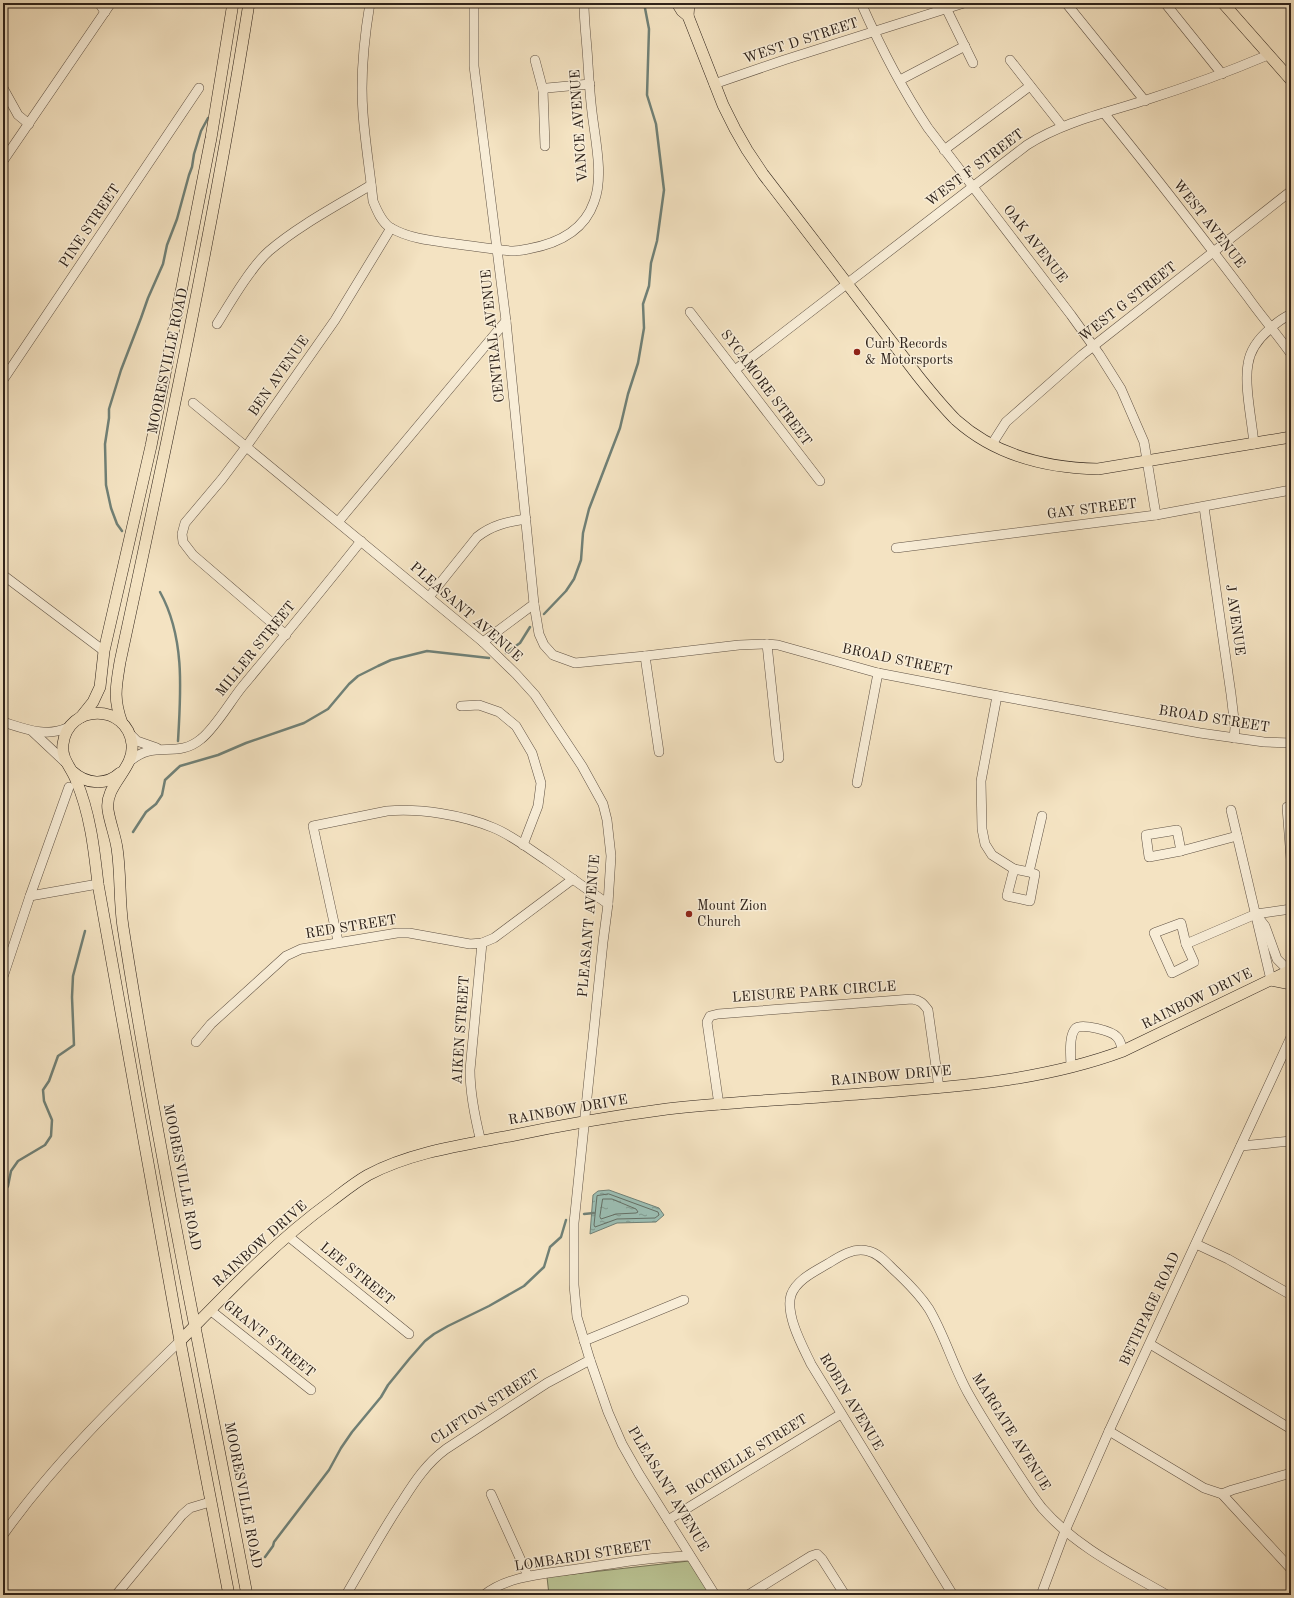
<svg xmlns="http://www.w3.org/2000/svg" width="1294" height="1598" font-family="'Old Standard TT',serif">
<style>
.garden{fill:#bac494;stroke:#747357}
.water{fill:url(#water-ripples);stroke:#708076}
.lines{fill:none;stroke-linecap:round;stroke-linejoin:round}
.shore{stroke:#657066;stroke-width:1}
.stream{stroke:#708076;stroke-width:2.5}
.minor-casing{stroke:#605244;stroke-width:10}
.major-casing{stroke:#2e221a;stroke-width:12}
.minor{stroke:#f8edd7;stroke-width:9}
.major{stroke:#f4e3c2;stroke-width:11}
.poi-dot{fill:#8f2418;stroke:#f8edd7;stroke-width:1.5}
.labels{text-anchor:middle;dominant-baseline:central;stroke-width:3;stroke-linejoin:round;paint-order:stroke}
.street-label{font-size:14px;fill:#2e221a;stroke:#f8edd7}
.poi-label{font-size:14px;fill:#2e221a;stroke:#f8edd7;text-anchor:start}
</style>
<defs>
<pattern id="water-ripples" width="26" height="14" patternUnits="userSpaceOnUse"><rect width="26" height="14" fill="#9cbeb3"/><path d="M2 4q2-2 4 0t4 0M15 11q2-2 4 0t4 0" fill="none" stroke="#809a91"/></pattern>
</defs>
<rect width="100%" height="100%" fill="#f4e3c2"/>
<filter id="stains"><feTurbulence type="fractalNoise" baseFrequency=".005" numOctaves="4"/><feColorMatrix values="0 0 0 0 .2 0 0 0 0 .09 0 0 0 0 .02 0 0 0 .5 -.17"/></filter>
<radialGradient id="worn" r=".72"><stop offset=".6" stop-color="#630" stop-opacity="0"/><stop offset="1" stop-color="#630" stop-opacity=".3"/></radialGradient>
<polygon class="garden" points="689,1561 710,1595 549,1595 547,1577"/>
<polygon class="water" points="609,1190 659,1208 664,1215 656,1222 617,1223 590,1234 593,1195 598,1191"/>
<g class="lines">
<g class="shore">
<polygon points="609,1194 658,1212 659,1215 655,1218 617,1219 595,1227 594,1225 597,1196"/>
<polygon points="603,1199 612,1199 636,1209 638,1212 636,1213 616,1214 601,1219 600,1217"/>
</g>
<g class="stream">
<polyline points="122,531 117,524 111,508 106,485 105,444 109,418 109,409 121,370 141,318 148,298 163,264 167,245 177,219 189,175 192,167 194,154 201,131 208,118"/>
<path d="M 160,592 C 185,637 181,691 178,741"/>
<polyline points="544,614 566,591 574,579 581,560 583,533 589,509 620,428 628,394 638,363 644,328 643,304 649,286 651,263 657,241 664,190 656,124 647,95 649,29 644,3"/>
<polyline points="506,653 520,643 530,627"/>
<polyline points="133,832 146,812 156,804 162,795 165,780 180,766 218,755 246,743 304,723 328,709 349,684 358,676 378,666 391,660 427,651 489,658"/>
<polyline points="3,1194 8,1186 11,1171 18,1161 45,1145 51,1136 52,1120 44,1101 43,1090 49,1081 58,1056 74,1045 72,997 73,976 85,931"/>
<polyline points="584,1214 594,1213"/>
<polyline points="265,1557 273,1546 274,1542 329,1470 341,1448 352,1432 381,1397 388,1385 410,1358 425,1341 434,1334 448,1326 489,1306 524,1286 544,1267 550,1247 561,1237 566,1220"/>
</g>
<g class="minor-casing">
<g id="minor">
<polyline points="99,3 105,12"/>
<path d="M 370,3 C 364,39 360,76 363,113 C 365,142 370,171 373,201 C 377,211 382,223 391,228 C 410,239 434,241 456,244 C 475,246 494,250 513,251 C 518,251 523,250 528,249 C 556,244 584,231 594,202 C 604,176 595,139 592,112 C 590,96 589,80 588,64 C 587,43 584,23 584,3"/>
<polyline points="474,3 474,66 506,321 534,604 483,642"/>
<path d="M 861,3 C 880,46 902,89 928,128 L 1071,315 L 1099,354 L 1121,389 L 1144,442 L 1156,515"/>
<polyline points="1066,3 1145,101"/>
<polyline points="1165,3 1222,74"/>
<polyline points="946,8 973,63"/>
<polyline points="535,60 543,90"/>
<polyline points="1010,60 1062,126"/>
<polyline points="900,80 965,46"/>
<polyline points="714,84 784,60 964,3"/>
<polyline points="3,88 18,115 29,124"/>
<path d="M 1104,113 C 1153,173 1200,234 1247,296 C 1261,316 1277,334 1291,354"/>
<polyline points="545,146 543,90 547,88 590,84"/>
<polyline points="944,150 1030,86"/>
<polyline points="3,161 111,3"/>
<polyline points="690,312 820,481"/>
<path d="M 217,324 C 230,303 251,267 269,251 C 298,226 338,205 371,185"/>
<path d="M 735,370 L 1027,145 C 1063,122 1105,113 1146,100 C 1187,87 1228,72 1268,55"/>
<polyline points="3,380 199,88"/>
<polyline points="193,403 483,642 516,674 535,695 582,766 603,804 607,820 611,856 608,904 603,942 574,1223 574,1285 577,1317 590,1360 608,1412 622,1444 639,1474 715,1595"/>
<polyline points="992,444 1006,422 1082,355 1291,191"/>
<path d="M 1254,444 C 1252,421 1244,385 1248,364 C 1250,350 1260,337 1271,328 C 1277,322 1283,318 1291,314"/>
<polyline points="1204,507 1231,694 1235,728 1234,738"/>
<polyline points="338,522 506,321"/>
<polyline points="896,548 1156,515 1291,490"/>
<polyline points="3,575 104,651"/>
<path d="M 429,597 L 477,537 C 492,525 507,522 526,519"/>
<polyline points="534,604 539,634 544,645 553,655 575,663 645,656 739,645 767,644 778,645 878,673 977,692 1200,733 1264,742 1291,743"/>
<polyline points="286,635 193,555 183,542 182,534 185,523 222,479 246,447 335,320 391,228"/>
<polyline points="767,644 779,758"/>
<polyline points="645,656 659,752"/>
<polyline points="997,696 981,781 982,829 985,844 992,855 1014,869"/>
<polyline points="461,706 479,705 499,712 516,726 532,753 541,783 538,806 523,845"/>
<path d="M 3,722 C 26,729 46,738 69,727"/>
<polyline points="33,732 66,763"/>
<polyline points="128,732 137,741 157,748"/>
<path d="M 128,763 C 154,738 176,760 201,739 C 215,728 230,702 242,687 C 282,639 322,590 361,541"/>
<polyline points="857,783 878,673"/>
<polyline points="1287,807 1291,859"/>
<polyline points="1231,810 1271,980"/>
<polygon points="1177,830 1181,851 1149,857 1146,835"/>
<polyline points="1181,851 1237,836"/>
<polyline points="1029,872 1014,869 1007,896 1030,901 1035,874 1029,872 1042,816"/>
<polyline points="30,896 69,787"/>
<polyline points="1258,917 1265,926 1277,959 1289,971"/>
<polygon points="1181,923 1186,944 1194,962 1172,973 1154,933"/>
<path d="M 338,941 L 313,826 L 387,811 C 420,808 463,815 494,828 C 513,836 529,849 546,860 C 567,875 587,889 608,904"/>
<polyline points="1186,944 1256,914 1291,909"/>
<polyline points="3,977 30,896 98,884"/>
<polyline points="196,1042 211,1024 286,956 301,949 397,933 409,933 470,944 482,943 494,938 573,879"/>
<path d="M 1071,1067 C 1071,1058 1068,1035 1076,1028 C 1082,1023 1112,1031 1117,1037 C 1121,1041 1121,1046 1123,1051"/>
<path d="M 719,1105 L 707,1022 L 710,1016 L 718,1014 L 912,999 C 920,1000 923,1003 928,1010 L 939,1088"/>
<path d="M 481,1142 C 475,1118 470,1095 470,1070 L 482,943"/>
<polyline points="1241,1146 1291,1141"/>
<polyline points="288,1236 409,1334"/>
<polyline points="1196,1244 1228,1259 1291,1295"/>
<polyline points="210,1310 311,1390"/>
<polyline points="584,1341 684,1300"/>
<polyline points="1150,1344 1291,1429"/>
<polyline points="1109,1431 1204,1488 1222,1494 1291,1569"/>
<polyline points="491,1494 528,1576"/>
<polyline points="1222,1494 1232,1490 1291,1473"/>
<polyline points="668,1520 841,1414"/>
<path d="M 3,1535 C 54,1463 117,1402 180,1341"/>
<polyline points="116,1595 182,1515 190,1508 210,1502"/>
<path d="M 346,1595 C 365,1563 382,1531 403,1500 C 415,1481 427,1463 446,1449 L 547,1383 L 590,1360"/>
<path d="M 484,1595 C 509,1575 546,1574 577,1569 C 615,1563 652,1557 690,1556"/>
<polyline points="748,1595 811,1556 817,1554 822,1559 845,1595"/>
<path d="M 953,1595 L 811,1364 C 803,1347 785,1315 791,1295 C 797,1279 816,1271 829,1263 C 840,1256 854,1247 868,1251 C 878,1253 886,1262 893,1269 C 906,1281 920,1295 929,1309 C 945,1336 953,1366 968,1393 C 983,1420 1000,1446 1017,1472 C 1025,1484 1033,1497 1042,1508 C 1076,1547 1124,1570 1167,1595"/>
<polyline points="1041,1595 1065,1531 1109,1431 1291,1037"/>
</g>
</g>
<g class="major-casing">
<g id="major">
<path d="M 677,3 L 682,11 L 688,16 L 723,105 L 735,129 L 747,150 L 763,174 L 918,376 C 930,391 942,406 956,420 C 995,455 1047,468 1098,469 L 1291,437"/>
<polyline points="1223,3 1291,80"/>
<polyline points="688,16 689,3"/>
<polyline points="81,717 93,702 100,687 104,651 151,446 211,138 233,3"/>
<path d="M 122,723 C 113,698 116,687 120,662 C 167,443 214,224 249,3"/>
<path d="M 73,772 C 86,784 106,786 120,773"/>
<polyline points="1271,980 1291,984"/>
<path d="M 180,1341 C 228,1292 275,1242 330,1202 C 342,1193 354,1183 368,1175 C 411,1152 463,1145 510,1136 C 562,1125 614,1116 667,1109 C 726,1102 786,1100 845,1095 C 938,1088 1034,1084 1123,1051 L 1291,970"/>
<path d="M 229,1595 L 180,1341 L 98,884 C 94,848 90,813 76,780 C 71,767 61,759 63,744 C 68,703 127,703 132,744 C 135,769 104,785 108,810 C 110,823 115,835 117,848 C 121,874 119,901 123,927 C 158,1151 205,1373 247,1595"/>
</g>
</g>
<use href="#minor" class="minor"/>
<use href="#major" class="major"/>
</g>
<g class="poi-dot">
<circle cx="857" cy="352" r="4"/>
<circle cx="689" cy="914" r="4"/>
</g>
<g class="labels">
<g class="street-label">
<text transform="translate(801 41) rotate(-18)">WEST D STREET</text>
<text transform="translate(579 126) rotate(-94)">VANCE AVENUE</text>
<text transform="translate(975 168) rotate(-37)">WEST F STREET</text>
<text transform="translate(1209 224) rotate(52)">WEST AVENUE</text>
<text transform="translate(90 226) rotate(-56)">PINE STREET</text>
<text transform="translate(1035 244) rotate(52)">OAK AVENUE</text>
<text transform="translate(1128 302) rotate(-38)">WEST G STREET</text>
<text transform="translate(493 336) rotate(-96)">CENTRAL AVENUE</text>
<text transform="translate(168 361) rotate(-78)">MOORESVILLE ROAD</text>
<text transform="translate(279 376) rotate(-55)">BEN AVENUE</text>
<text transform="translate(766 388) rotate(53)">SYCAMORE STREET</text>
<text transform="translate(1092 509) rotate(-7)">GAY STREET</text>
<text transform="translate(466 612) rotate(41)">PLEASANT AVENUE</text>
<text transform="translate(1235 620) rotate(82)">J AVENUE</text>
<text transform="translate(256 649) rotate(-51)">MILLER STREET</text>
<text transform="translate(897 660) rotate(12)">BROAD STREET</text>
<text transform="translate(1214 719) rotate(9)">BROAD STREET</text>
<text transform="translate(589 926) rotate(-85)">PLEASANT AVENUE</text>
<text transform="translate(351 927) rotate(-9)">RED STREET</text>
<text transform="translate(814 992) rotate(-4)">LEISURE PARK CIRCLE</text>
<text transform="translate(1197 999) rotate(-26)">RAINBOW DRIVE</text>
<text transform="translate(461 1030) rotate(-86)">AIKEN STREET</text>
<text transform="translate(891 1076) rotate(-5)">RAINBOW DRIVE</text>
<text transform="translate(568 1110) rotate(-10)">RAINBOW DRIVE</text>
<text transform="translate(182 1177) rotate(79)">MOORESVILLE ROAD</text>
<text transform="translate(260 1244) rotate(-42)">RAINBOW DRIVE</text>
<text transform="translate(357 1274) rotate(39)">LEE STREET</text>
<text transform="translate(1150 1309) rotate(-65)">BETHPAGE ROAD</text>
<text transform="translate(269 1339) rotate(39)">GRANT STREET</text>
<text transform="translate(851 1402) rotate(59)">ROBIN AVENUE</text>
<text transform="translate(485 1407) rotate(-33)">CLIFTON STREET</text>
<text transform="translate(1011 1432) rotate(58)">MARGATE AVENUE</text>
<text transform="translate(747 1455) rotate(-32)">ROCHELLE STREET</text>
<text transform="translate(668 1489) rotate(59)">PLEASANT AVENUE</text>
<text transform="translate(243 1495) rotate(79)">MOORESVILLE ROAD</text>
<text transform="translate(583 1556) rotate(-9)">LOMBARDI STREET</text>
</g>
<g class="poi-label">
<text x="865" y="344">Curb Records<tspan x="865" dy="16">&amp; Motorsports</tspan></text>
<text x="697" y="906">Mount Zion<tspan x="697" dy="16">Church</tspan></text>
</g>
</g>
<rect width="1294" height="1598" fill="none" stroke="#f4e3c2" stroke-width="16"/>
<rect x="4" y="4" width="1286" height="1590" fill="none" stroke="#2e221a" stroke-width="2"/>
<rect x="8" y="8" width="1278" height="1582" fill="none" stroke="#2e221a"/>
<rect width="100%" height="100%" filter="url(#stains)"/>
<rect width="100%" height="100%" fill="url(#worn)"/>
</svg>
